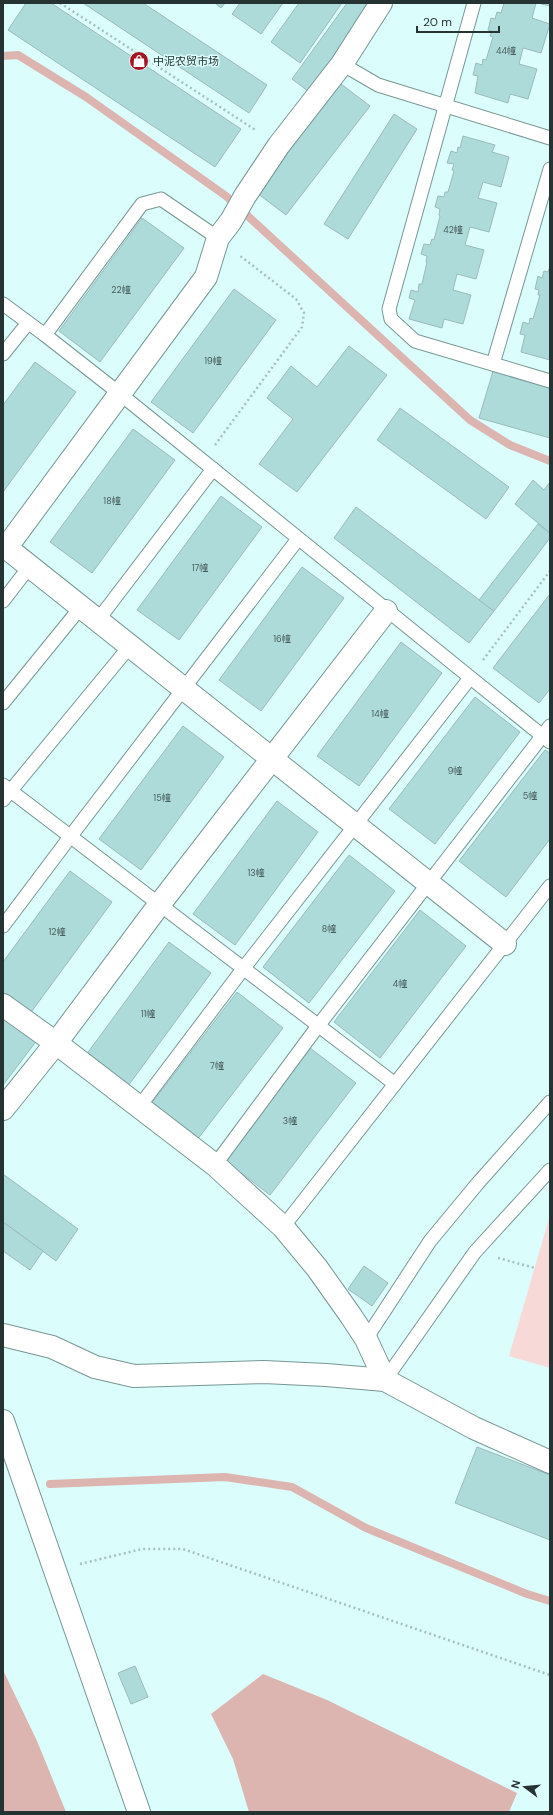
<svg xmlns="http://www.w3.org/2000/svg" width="553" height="1815" font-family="'DM Sans','Noto Sans SC',sans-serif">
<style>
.green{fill:#f7dad7}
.water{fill:#dcb4b0}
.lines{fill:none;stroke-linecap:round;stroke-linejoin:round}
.stream{stroke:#dcb4b0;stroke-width:8}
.building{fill:#addbd9;stroke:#9bbbb9}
.lane-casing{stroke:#789795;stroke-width:15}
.street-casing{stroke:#789795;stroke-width:24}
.secondary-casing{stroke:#789795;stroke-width:24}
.path{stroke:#a5c0bf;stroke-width:2.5;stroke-dasharray:2 3;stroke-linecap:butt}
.lane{stroke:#fff;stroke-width:13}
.street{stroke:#fff;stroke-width:22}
.secondary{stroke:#fff;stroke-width:22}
.labels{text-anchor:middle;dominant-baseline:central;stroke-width:3;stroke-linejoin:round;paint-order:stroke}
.number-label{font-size:9px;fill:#485d5c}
.poi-label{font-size:11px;fill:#263333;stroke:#dbfdfb;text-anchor:start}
</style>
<rect width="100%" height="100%" fill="#dbfdfb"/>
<polygon class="green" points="550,1215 550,1368 509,1356"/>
<g class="water">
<polygon points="3,1670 37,1741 66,1812 3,1812"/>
<polygon points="263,1674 327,1700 517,1793 509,1812 249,1812 233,1759 211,1714"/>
</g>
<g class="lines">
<g class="stream">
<polyline points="3,56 18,55 86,97 226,196 470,420 510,445 550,461"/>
<polyline points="50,1484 225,1477 292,1487 366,1528 527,1594 550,1601"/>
</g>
</g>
<g class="building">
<polygon points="26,3 51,3 241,129 215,167 8,30"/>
<polygon points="83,3 143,3 267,85 249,113"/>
<polygon points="215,3 225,3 221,8"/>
<polygon points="240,3 283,3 261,34 232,14"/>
<polygon points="299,3 342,3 300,63 271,42"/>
<polygon points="347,3 372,3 308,91 292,79"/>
<polygon points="504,3 536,3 532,18 550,24 541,53 523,48 519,64 537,69 528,99 510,94 508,103 475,93 478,76 473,75 476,63 482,65 483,59 486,60 493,37 490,36 492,31 488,30 491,18 495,19 497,12 501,13"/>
<polygon points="538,3 550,3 550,6"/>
<polygon points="341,84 370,106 286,215 257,193"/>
<polygon points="394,114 417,129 348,239 324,224"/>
<polygon points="463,136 495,145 492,152 509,157 501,187 483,182 478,198 497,203 489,232 470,227 465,245 484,250 476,279 457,274 453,290 471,295 463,324 444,319 442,328 409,319 415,300 409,298 411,290 418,292 419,284 422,284 427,262 426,262 427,256 421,254 424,244 430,245 432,239 434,240 440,216 439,215 440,209 435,207 438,196 444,197 445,192 448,192 454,171 452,170 454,164 447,163 451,151 457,153 458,147 460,148"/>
<polygon points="142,218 184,248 100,362 59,331"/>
<polygon points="550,266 550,360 521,352 525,335 520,334 523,322 529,324 530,318 533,319 540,295 538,295 539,290 535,289 538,276 542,278 544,271 548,272"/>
<polygon points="234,289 276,320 193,433 151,402"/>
<polygon points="349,346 387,375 297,492 259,464 293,419 267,398 291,366 317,387"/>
<polygon points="35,362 76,392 3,492 3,405"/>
<polygon points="494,368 550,384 550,438 479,418"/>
<polygon points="400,408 509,487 486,519 377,440"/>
<polygon points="133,429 175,460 92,573 50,542"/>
<polygon points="533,480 544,490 550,482 550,533 515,504"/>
<polygon points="221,496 262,527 179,640 137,610"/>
<polygon points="356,507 494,611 469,643 334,538"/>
<polygon points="538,524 550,533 550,538 494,611 479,600"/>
<polygon points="302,567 344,598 261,711 219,680"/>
<polygon points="550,594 550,689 539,703 493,668"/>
<polygon points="401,642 442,673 359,786 317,756"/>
<polygon points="475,697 520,732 435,844 389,809"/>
<polygon points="183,726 224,757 141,870 99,839"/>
<polygon points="545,750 550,753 550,839 506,897 459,861"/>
<polygon points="277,801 318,832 235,945 193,914"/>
<polygon points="349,855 395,891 309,1003 263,967"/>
<polygon points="70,871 112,902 29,1015 3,996 3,962"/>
<polygon points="420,910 466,946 380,1058 334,1022"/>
<polygon points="169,942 211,973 128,1086 86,1055"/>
<polygon points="237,992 283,1028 197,1140 151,1104"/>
<polygon points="3,1015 38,1039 3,1085"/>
<polygon points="310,1048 356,1083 270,1195 224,1160"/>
<polygon points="3,1174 78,1229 56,1261 3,1222"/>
<polygon points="3,1222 43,1251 30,1270 3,1251"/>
<polygon points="364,1266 388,1283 372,1306 348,1289"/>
<polygon points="477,1447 550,1475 550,1540 455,1503"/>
<polygon points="135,1666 148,1697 131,1704 118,1673"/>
</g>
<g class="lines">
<g class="lane-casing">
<g id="lane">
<polyline points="474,3 389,309 391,319 415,341 550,381"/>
<polyline points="342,64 378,85 550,138"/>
<polyline points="3,304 45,335 119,393 550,742"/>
<polyline points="45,335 142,204 161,199 218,238"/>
<polyline points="3,354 28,323"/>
<polyline points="493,364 550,169"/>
<polyline points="3,601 30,566"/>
<polyline points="98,620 213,469"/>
<polyline points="3,703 81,607"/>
<polyline points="3,785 395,1084"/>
<polyline points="3,800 130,646"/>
<polyline points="3,926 70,837 298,539"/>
<polyline points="139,1107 243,969 470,678"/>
<polyline points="215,1165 318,1026 550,726"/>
<polyline points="283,1227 550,886"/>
<polyline points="366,1339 430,1241 478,1183 550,1102"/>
<polyline points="385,1380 475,1252 550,1170"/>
</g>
</g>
<g class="street-casing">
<g id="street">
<polyline points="3,545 505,944"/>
<polyline points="6,548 206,277 218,238 231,221 245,196 279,145 342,64 381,3"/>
<polyline points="3,1005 56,1043 215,1165 283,1227 317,1268 351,1316 366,1339 385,1380"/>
<polyline points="3,1109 56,1043 159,905 386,611"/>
<polyline points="3,1335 52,1347 95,1367 134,1376 264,1372 326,1375 385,1380 474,1428 550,1462"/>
</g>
</g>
<g class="secondary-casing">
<polyline id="secondary" points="3,1421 139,1812"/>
</g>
<g class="path">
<polyline points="60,3 257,131"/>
<polyline points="215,445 302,327 304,313 296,299 239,255"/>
<polyline points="483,660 550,571"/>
<polyline points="498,1258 535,1268"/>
<polyline points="80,1564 142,1549 183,1549 550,1675"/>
</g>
<use href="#lane" class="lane"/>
<use href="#street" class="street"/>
<use href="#secondary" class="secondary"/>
</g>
<defs>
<g id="shop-disc" transform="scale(1)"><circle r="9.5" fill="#a81221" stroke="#dbfdfb"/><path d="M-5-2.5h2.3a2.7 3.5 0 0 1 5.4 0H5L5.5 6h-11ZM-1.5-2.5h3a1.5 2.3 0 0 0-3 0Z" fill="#fff"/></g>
</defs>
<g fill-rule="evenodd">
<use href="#shop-disc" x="139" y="61"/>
</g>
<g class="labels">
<g class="number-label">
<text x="506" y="51">44幢</text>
<text x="453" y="230">42幢</text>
<text x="121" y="290">22幢</text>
<text x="213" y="361">19幢</text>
<text x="112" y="501">18幢</text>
<text x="200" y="568">17幢</text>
<text x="282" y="639">16幢</text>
<text x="380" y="714">14幢</text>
<text x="455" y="771">9幢</text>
<text x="530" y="796">5幢</text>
<text x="162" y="798">15幢</text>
<text x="256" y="873">13幢</text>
<text x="329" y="929">8幢</text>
<text x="57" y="932">12幢</text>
<text x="400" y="984">4幢</text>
<text x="148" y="1014">11幢</text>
<text x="217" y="1066">7幢</text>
<text x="290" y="1121">3幢</text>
</g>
<g class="poi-label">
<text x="153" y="61">中泥农贸市场</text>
</g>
</g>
<rect width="553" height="1815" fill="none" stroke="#263333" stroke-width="8"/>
<g transform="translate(525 1787) rotate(286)" stroke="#dbfdfb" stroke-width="3" paint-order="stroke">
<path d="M0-3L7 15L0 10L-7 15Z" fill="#263333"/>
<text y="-6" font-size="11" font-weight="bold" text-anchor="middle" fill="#263333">N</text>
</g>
<path d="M417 26v6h82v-6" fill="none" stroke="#263333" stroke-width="2"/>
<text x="423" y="26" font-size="12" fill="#263333" stroke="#dbfdfb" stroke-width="3" paint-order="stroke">20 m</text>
</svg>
